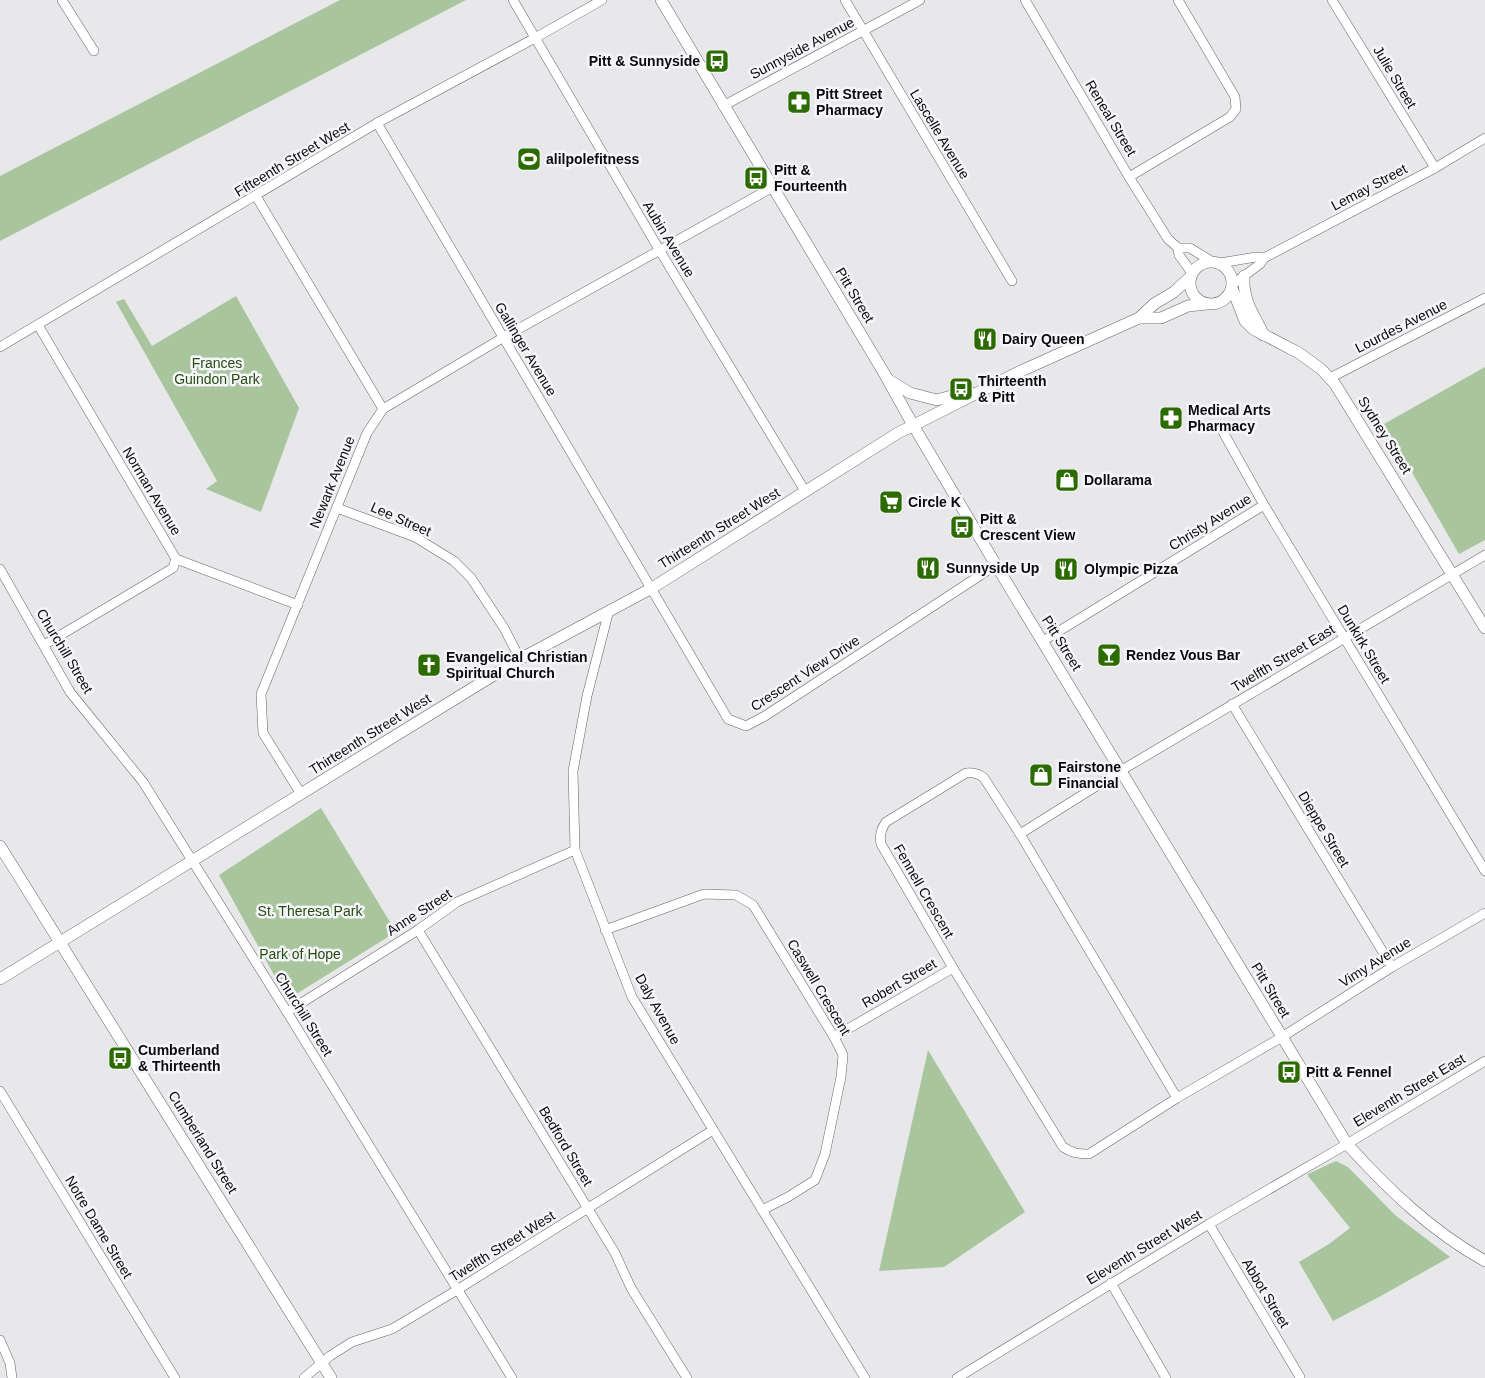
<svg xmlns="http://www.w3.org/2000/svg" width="1485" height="1378" font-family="Arial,sans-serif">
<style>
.green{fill:#a9c59e}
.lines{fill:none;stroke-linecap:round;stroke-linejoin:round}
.minor-casing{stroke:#646366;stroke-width:10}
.tertiary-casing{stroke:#646366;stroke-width:12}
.minor{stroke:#fff;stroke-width:9}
.tertiary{stroke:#fff;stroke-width:11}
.labels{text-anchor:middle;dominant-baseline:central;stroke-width:5;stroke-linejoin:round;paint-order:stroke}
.street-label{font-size:14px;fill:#0b0b0c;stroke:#f6f5f9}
.poi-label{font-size:14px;font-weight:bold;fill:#0b0b0c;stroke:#f6f5f9;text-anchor:start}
.park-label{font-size:14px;fill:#234c0e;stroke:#f6f5f9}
</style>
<rect width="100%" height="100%" fill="#e8e8eb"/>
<g class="green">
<polygon points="340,0 466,0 0,241 0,176"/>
<polygon points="236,296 299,408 261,512 206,489 217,481 116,302 124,299 152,346"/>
<polygon points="1485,367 1485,540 1459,554 1384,424"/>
<polygon points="321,808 396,932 293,996 284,993 219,875"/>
<polygon points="928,1050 1025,1212 944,1267 879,1271"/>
<polygon points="1336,1161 1348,1167 1395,1215 1450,1257 1379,1297 1333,1321 1299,1262 1329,1244 1350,1228 1308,1176 1308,1174"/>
</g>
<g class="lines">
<g class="minor-casing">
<g id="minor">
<polyline points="62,0 94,51"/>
<polyline points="513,0 660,251 805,491"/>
<polyline points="845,0 1012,281"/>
<polyline points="1025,0 1129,177 1168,239 1178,248 1179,255 1192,273"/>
<polyline points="1332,0 1435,168"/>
<polyline points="723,106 920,0"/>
<polyline points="377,123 728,719 746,726 765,716 996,565"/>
<polyline points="1129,177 1230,117 1236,109 1235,97 1178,0"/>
<polyline points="256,196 383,409 367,433 261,694 263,733 301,794"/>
<polyline points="1178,248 1190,248 1211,261"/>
<polyline points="1220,263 1256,257 1264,258"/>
<polyline points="1233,284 1260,264 1264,258 1435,168 1485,138"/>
<polyline points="38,325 176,559 298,605"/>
<polyline points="0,347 377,123 535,38 602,0"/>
<polyline points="1330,378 1485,298"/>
<polyline points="383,409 504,337 773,187"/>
<polyline points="1222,430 1264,505 1485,871"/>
<polyline points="337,508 415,537 454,561 471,578 504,628 520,659"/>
<polyline points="0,569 70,692 143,782 287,1012 512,1378"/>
<polyline points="609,610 587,696 573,771 575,850 632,997 865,1378"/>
<polyline points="1043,641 1264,505"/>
<polyline points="44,645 173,568 176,559"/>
<polyline points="1232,704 1392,967"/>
<polyline points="1020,834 1122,770 1485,555"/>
<polyline points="418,930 615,1253 631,1288 687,1378"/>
<polyline points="605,930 704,894 736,895 753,905 834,1037 843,1055 841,1077 825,1154 815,1180 788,1197 762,1210"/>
<polyline points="287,1012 418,930 457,902 575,850"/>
<polyline points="834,1037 953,968"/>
<polyline points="0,1091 175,1378"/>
<path d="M 1177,1098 L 1020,834 L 984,778 C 978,773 973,772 966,773 L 886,822 C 881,829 879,835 881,844 L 953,968 L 1063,1147 C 1072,1153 1078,1154 1089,1154 L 1177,1098 L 1282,1037 L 1392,967 L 1485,913"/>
<polyline points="1209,1224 1300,1377"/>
<polyline points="1111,1283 1166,1378"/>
<polyline points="0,1340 10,1363 12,1378"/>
<polyline points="304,1378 330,1356 352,1342 392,1329 457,1290 713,1130"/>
<polyline points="957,1378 1209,1224 1347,1144 1485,1061"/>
</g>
</g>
<g class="tertiary-casing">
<g id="tertiary">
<path d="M 661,0 L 884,373 L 913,425 L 996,565 L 1347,1144 C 1388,1189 1431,1231 1485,1261"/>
<circle cx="1211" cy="283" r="21"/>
<path d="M 1244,276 C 1243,290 1247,304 1254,316 C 1257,323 1261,327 1263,335"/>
<polyline points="1232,288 1245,321 1253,329 1299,353 1321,369 1335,384 1485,628"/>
<polyline points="1139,318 1161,318 1188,306 1207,304"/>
<polyline points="889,380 910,393 937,400 969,391"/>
<polyline points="0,846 331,1378"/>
<polyline points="0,979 520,659 652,588 898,433 1021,371 1139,318 1154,304 1174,292 1191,276"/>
</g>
</g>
<use href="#minor" class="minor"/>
<use href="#tertiary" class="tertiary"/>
</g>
<defs>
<g id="bus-square" transform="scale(1.25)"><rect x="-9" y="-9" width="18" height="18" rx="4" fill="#2b6b00" stroke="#f6f5f9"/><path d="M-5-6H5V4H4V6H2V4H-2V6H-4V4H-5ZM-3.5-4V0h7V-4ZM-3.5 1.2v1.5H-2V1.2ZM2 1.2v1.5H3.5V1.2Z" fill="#fff"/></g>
<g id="pharmacy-square" transform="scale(1.25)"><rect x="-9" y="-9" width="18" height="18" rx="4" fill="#2b6b00" stroke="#f6f5f9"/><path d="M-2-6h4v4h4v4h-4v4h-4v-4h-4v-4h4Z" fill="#fff"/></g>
<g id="stadium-square" transform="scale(1.25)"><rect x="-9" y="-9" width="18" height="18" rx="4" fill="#2b6b00" stroke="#f6f5f9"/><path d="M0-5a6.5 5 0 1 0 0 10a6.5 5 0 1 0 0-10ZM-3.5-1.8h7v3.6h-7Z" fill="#fff"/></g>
<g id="restaurant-square" transform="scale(1.25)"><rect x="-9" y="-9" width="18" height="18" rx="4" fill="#2b6b00" stroke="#f6f5f9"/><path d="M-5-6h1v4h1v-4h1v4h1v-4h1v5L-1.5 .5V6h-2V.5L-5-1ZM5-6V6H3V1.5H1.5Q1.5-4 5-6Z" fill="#fff"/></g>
<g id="shop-square" transform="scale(1.25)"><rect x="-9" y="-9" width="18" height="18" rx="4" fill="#2b6b00" stroke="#f6f5f9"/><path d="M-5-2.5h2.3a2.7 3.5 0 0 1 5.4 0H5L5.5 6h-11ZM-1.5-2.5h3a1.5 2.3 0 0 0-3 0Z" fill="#fff"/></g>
<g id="supermarket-square" transform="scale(1.25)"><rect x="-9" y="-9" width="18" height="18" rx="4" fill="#2b6b00" stroke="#f6f5f9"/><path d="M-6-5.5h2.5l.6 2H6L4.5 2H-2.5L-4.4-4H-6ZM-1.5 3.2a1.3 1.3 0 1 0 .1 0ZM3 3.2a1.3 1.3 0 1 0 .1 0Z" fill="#fff"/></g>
<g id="bar-square" transform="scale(1.25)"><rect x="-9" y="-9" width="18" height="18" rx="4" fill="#2b6b00" stroke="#f6f5f9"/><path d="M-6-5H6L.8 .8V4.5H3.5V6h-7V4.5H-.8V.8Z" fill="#fff"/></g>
<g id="church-square" transform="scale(1.25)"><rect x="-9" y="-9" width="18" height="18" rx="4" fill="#2b6b00" stroke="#f6f5f9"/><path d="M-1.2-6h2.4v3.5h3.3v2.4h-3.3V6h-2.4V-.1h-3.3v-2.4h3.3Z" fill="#fff"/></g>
</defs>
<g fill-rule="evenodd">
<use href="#bus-square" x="717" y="61"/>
<use href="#pharmacy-square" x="799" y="102"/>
<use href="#stadium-square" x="529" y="159"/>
<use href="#bus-square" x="756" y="178"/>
<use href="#restaurant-square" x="985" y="339"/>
<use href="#bus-square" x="961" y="389"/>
<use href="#pharmacy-square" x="1171" y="418"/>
<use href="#shop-square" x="1067" y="480"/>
<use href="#supermarket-square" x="891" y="502"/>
<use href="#bus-square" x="962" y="527"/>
<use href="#restaurant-square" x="928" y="568"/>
<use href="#restaurant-square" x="1066" y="569"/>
<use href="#bar-square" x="1109" y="655"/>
<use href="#church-square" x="429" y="665"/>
<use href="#shop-square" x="1041" y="775"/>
<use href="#bus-square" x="120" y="1058"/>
<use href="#bus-square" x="1289" y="1072"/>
</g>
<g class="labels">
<g class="street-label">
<text transform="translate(802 48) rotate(-28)">Sunnyside Avenue</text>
<text transform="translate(1395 77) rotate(59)">Julie Street</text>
<text transform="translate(1111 118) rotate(59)">Reneal Street</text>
<text transform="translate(940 134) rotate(59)">Lascelle Avenue</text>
<text transform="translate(292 159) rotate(-31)">Fifteenth Street West</text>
<text transform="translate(1369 187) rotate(-28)">Lemay Street</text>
<text transform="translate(669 239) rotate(59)">Aubin Avenue</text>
<text transform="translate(855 295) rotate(59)">Pitt Street</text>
<text transform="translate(1401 326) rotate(-27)">Lourdes Avenue</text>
<text transform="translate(526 349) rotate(59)">Gallinger Avenue</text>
<text transform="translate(1385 435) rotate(58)">Sydney Street</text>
<text transform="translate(332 482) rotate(-68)">Newark Avenue</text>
<text transform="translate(152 491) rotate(59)">Norman Avenue</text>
<text transform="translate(401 519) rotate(24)">Lee Street</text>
<text transform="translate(1210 522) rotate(-32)">Christy Avenue</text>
<text transform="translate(719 528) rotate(-32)">Thirteenth Street West</text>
<text transform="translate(1062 643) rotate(58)">Pitt Street</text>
<text transform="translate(1364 644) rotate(59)">Dunkirk Street</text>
<text transform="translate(65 651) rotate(59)">Churchill Street</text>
<text transform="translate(1283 658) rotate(-31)">Twelfth Street East</text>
<text transform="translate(805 673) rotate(-33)">Crescent View Drive</text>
<text transform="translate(370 734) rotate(-32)">Thirteenth Street West</text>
<text transform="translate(1324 829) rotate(59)">Dieppe Street</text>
<text transform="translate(924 891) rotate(60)">Fennell Crescent</text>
<text transform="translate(419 912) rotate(-33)">Anne Street</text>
<text transform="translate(1375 962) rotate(-32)">Vimy Avenue</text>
<text transform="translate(899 983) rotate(-30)">Robert Street</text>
<text transform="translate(819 987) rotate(59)">Caswell Crescent</text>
<text transform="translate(1271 990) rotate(59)">Pitt Street</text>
<text transform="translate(658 1009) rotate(61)">Daly Avenue</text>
<text transform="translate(304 1014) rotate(58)">Churchill Street</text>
<text transform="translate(1409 1090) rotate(-31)">Eleventh Street East</text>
<text transform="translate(203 1142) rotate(58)">Cumberland Street</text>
<text transform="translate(566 1146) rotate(59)">Bedford Street</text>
<text transform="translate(99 1227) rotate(59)">Notre Dame Street</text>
<text transform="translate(502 1246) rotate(-32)">Twelfth Street West</text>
<text transform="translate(1144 1247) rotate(-31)">Eleventh Street West</text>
<text transform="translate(1266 1293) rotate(59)">Abbot Street</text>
</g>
<g class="poi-label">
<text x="700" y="61" text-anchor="end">Pitt &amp; Sunnyside</text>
<text x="816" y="94">Pitt Street<tspan x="816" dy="16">Pharmacy</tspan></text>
<text x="546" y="159">alilpolefitness</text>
<text x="774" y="170">Pitt &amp;<tspan x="774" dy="16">Fourteenth</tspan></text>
<text x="1002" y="339">Dairy Queen</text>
<text x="978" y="381">Thirteenth<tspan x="978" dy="16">&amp; Pitt</tspan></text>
<text x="1188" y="410">Medical Arts<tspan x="1188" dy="16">Pharmacy</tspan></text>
<text x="1084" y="480">Dollarama</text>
<text x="908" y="502">Circle K</text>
<text x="980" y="519">Pitt &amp;<tspan x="980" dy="16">Crescent View</tspan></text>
<text x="946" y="568">Sunnyside Up</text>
<text x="1084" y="569">Olympic Pizza</text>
<text x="1126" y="655">Rendez Vous Bar</text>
<text x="446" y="657">Evangelical Christian<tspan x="446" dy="16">Spiritual Church</tspan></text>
<text x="1058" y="767">Fairstone<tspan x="1058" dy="16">Financial</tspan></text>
<text x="138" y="1050">Cumberland<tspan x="138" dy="16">&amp; Thirteenth</tspan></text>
<text x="1306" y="1072">Pitt &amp; Fennel</text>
</g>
<g class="park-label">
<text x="217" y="363">Frances<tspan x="217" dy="16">Guindon Park</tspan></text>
<text x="310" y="911">St. Theresa Park</text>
<text x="300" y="954">Park of Hope</text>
</g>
</g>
</svg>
